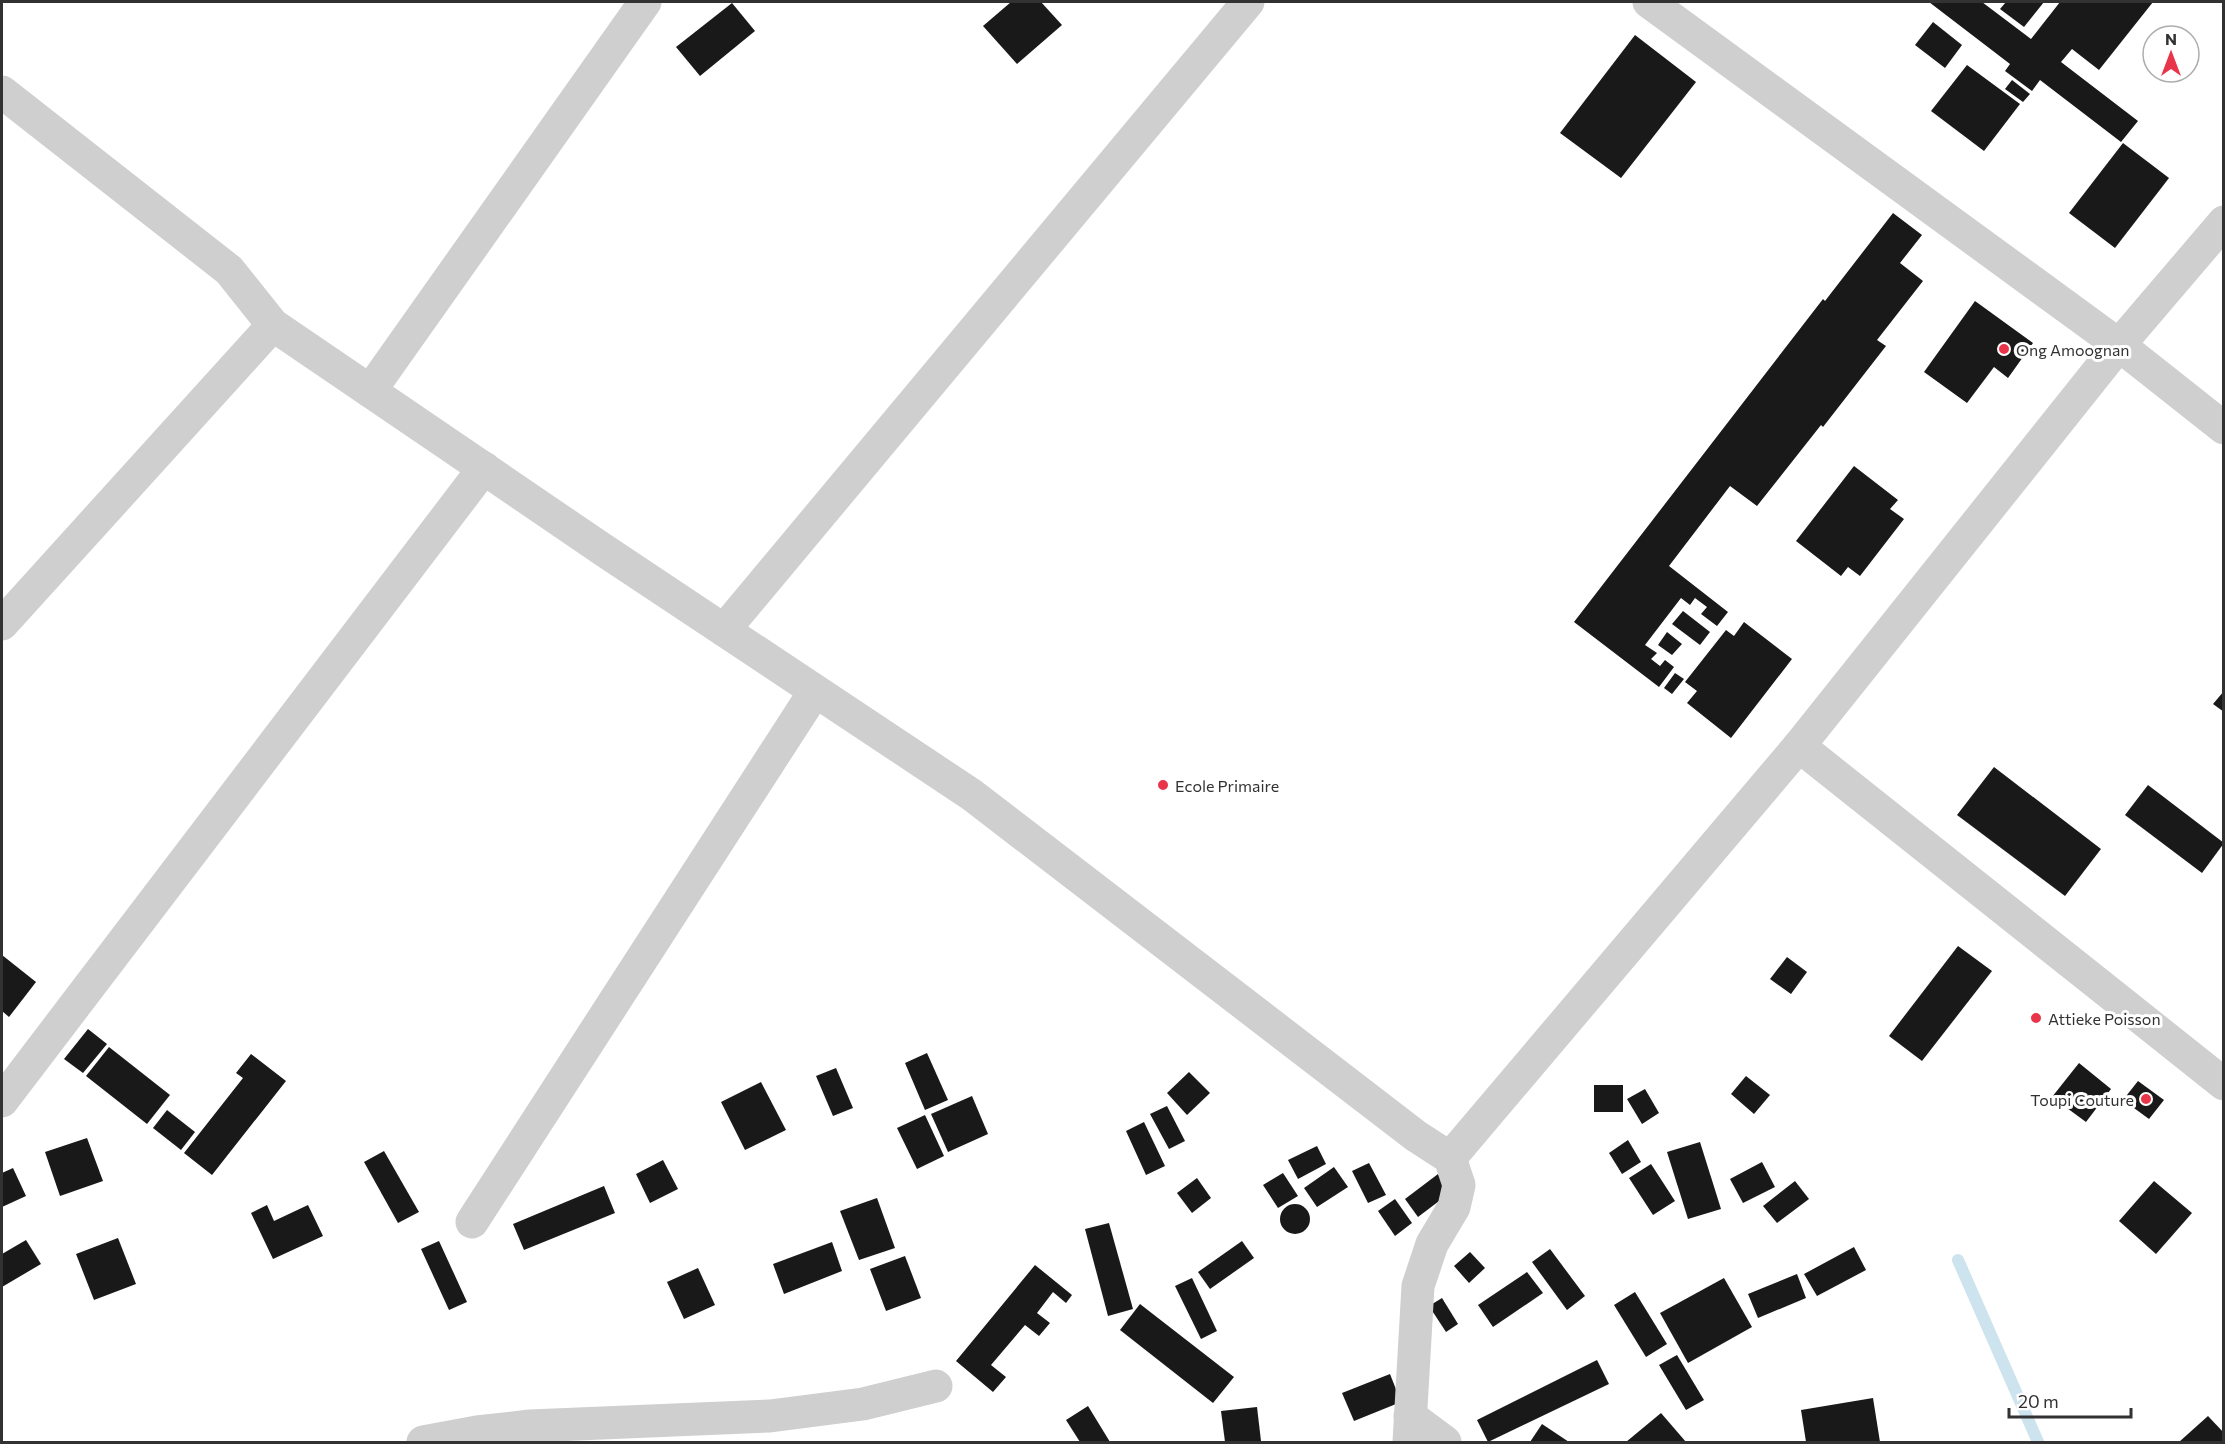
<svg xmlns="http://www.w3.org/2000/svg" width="2225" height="1444" font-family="Commissioner,sans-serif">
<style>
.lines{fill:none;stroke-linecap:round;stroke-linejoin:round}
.stream{stroke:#cde3ee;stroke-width:12}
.building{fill:#191919}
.street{stroke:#cfcfcf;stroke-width:33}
.poi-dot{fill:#e93549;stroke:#fff;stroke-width:2}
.labels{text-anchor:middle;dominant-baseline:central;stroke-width:6;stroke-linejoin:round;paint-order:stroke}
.poi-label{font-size:16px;fill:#323232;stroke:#fff;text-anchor:start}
</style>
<rect width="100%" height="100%" fill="#fff"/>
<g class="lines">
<polyline class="stream" points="1958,1260 2038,1442"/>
</g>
<g class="building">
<polygon points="1011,2 1041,2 1062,25 1017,64 983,26"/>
<polygon points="1929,2 1982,2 2031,39 2060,2 2153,2 2099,70 2072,49 2061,62 2138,121 2121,142 2040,80 2032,91 2005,71 2010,64"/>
<polygon points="2006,2 2044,2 2024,27 2000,9"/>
<polygon points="732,3 755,31 700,76 676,47"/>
<polygon points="1933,22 1962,45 1945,68 1915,45"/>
<polygon points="1635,35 1696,82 1621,178 1560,133"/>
<polygon points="1967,65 2020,104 1984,151 1931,111"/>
<polygon points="2012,80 2030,94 2023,102 2005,89"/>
<polygon points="2123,143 2169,178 2115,248 2069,213"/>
<polygon points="1893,213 1922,235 1900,263 1923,281 1877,340 1886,346 1823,427 1821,425 1757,506 1730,486 1669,566 1728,612 1717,626 1701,614 1707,607 1695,598 1690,605 1681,598 1645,645 1657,653 1651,659 1660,666 1665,660 1674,667 1659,687 1574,622 1823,299 1825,301"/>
<polygon points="1975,301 2033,343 2008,378 1994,367 1967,403 1924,372"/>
<polygon points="1854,466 1898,500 1890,509 1904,519 1860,576 1848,567 1841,576 1796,541"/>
<polygon points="1683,611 1710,632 1700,645 1672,624"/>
<polygon points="1744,622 1792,659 1731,738 1687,703 1697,691 1685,682 1726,630 1734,636"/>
<polygon points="1667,632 1682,644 1672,655 1658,645"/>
<polygon points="1675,673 1684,679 1672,694 1664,688"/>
<polygon points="2224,691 2224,712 2213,704"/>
<polygon points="1994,767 2101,849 2065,896 1957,815"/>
<polygon points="2148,785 2224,843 2202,873 2125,815"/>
<polygon points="1958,946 1992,971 1922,1061 1889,1036"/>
<polygon points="2,955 36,982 9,1017 2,1011"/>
<polygon points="1787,957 1807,972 1791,994 1770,979"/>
<polygon points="88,1029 107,1044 83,1073 64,1059"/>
<polygon points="109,1047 170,1095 147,1124 86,1076"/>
<polygon points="927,1053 948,1100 925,1110 905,1063"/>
<polygon points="251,1054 286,1081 212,1175 184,1153 243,1078 236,1073"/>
<polygon points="2079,1063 2111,1089 2086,1122 2052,1097"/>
<polygon points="836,1068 853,1108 833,1116 816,1076"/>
<polygon points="1189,1072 1210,1093 1187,1115 1167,1093"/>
<polygon points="1746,1076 1770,1095 1754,1114 1731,1094"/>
<polygon points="2138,1081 2164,1100 2149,1119 2123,1100"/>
<polygon points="761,1082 786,1130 745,1150 721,1102"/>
<rect x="1594" y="1085" width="29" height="27"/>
<polygon points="1645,1089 1659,1113 1642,1124 1627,1099"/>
<polygon points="972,1096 988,1134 948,1152 931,1114"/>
<polygon points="1167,1106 1185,1141 1169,1149 1150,1114"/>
<polygon points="167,1110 195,1132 181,1150 153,1128"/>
<polygon points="925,1115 944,1156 917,1169 897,1128"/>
<polygon points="1144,1122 1165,1166 1146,1175 1126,1131"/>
<polygon points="87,1138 103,1181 60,1196 45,1152"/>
<polygon points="1628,1140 1641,1162 1622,1174 1609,1153"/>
<polygon points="1700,1142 1721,1209 1688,1219 1667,1152"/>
<polygon points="1317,1146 1326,1164 1298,1179 1288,1160"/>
<polygon points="384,1151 419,1212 398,1223 364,1162"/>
<polygon points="663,1160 678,1189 650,1203 636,1174"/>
<polygon points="1762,1162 1775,1187 1743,1203 1730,1179"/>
<polygon points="1369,1163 1386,1195 1368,1203 1352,1171"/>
<polygon points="1651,1164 1675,1201 1653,1215 1629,1178"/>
<polygon points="1334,1167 1348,1187 1317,1207 1304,1188"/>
<polygon points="13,1168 26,1196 2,1207 2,1173"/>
<polygon points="1283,1173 1298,1196 1278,1208 1263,1185"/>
<polygon points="1438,1174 1451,1192 1418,1217 1405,1199"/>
<polygon points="1197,1178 1211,1198 1192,1213 1177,1193"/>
<polygon points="1795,1181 1809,1199 1777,1223 1763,1206"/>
<polygon points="2154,1181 2192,1213 2156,1254 2119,1221"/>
<polygon points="604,1186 615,1213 524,1250 513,1224"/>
<polygon points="877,1198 895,1248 859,1260 840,1211"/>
<polygon points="1395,1199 1412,1223 1395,1236 1378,1211"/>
<circle cx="1295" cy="1219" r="15"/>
<polygon points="267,1205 274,1221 308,1205 323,1236 273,1259 251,1213"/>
<polygon points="1109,1223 1133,1309 1108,1316 1085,1229"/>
<polygon points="118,1238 136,1284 94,1300 76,1254"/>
<polygon points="26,1240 41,1264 2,1287 2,1254"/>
<polygon points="439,1241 467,1302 449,1310 421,1249"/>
<polygon points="1242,1241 1254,1258 1210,1289 1198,1272"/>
<polygon points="832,1242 842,1271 784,1294 773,1264"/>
<polygon points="1854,1247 1866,1270 1817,1296 1804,1274"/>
<polygon points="1550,1249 1585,1296 1567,1310 1532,1262"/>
<polygon points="1470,1252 1485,1268 1469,1283 1454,1266"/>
<polygon points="905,1256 921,1298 886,1311 870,1269"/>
<polygon points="1035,1265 1072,1295 1066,1303 1053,1292 1037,1313 1050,1323 1039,1336 1025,1325 991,1365 1006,1377 993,1392 956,1361"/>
<polygon points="698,1268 715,1305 684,1319 667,1282"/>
<polygon points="1527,1272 1543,1293 1493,1327 1478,1305"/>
<polygon points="1797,1274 1806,1298 1758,1318 1748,1294"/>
<polygon points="1192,1278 1217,1331 1201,1339 1175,1286"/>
<polygon points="1724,1278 1752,1327 1688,1363 1660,1313"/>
<polygon points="1635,1292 1667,1344 1646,1357 1614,1305"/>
<polygon points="1442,1298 1458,1324 1446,1332 1429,1306"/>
<polygon points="1140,1304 1234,1377 1213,1403 1120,1330"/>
<polygon points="1677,1355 1704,1400 1686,1410 1659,1365"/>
<polygon points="1597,1360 1609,1384 1488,1442 1477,1420"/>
<polygon points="1390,1374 1401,1402 1354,1421 1342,1393"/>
<polygon points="1873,1398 1880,1442 1806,1442 1801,1410"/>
<polygon points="1088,1406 1110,1442 1080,1442 1066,1420"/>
<polygon points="1257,1407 1261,1441 1225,1442 1221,1411"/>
<polygon points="1661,1413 1686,1442 1626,1442"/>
<polygon points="2208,1416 2224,1433 2224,1442 2179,1442"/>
<polygon points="1542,1424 1569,1442 1530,1442"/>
</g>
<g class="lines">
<g class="street">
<polyline points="1649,2 2119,345 2224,428"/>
<polyline points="2,92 229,270 273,325 605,551 972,795 1416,1136 1450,1158 1459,1185 1454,1207 1432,1244 1418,1286 1409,1442"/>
<polyline points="370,391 645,2"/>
<polyline points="2,624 273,325"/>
<polyline points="724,630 1248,2"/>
<polyline points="1799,746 2224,1084"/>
<polyline points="2,1101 484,468"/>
<polyline points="1450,1158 1799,746 2119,345 2224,222"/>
<polyline points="472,1222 815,691"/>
<polyline points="1410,1416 1445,1442"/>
<polyline points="423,1442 477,1432 530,1426 770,1416 863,1404 936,1386"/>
</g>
</g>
<g class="poi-dot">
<circle cx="2004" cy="349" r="6"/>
<circle cx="1163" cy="785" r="6"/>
<circle cx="2036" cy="1018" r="6"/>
<circle cx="2146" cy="1099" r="6"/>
</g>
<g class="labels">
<g class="poi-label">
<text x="2016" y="349">Ong Amoognan</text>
<text x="1175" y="785">Ecole Primaire</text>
<text x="2048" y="1018">Attieke Poisson</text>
<text x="2134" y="1099" text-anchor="end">Toupi Couture</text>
</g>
</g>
<rect width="2225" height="1444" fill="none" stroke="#323232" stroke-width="6"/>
<g transform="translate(2171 54)"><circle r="28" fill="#ffffff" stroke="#adadad" stroke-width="1.5"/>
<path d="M0-4.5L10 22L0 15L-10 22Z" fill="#e93549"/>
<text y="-9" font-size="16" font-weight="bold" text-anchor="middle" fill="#323232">N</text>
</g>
<path d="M2009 1408v9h122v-9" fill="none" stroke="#323232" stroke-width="3"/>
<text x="2018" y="1408" font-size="18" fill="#323232" stroke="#ffffff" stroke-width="4.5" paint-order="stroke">20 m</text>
</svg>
